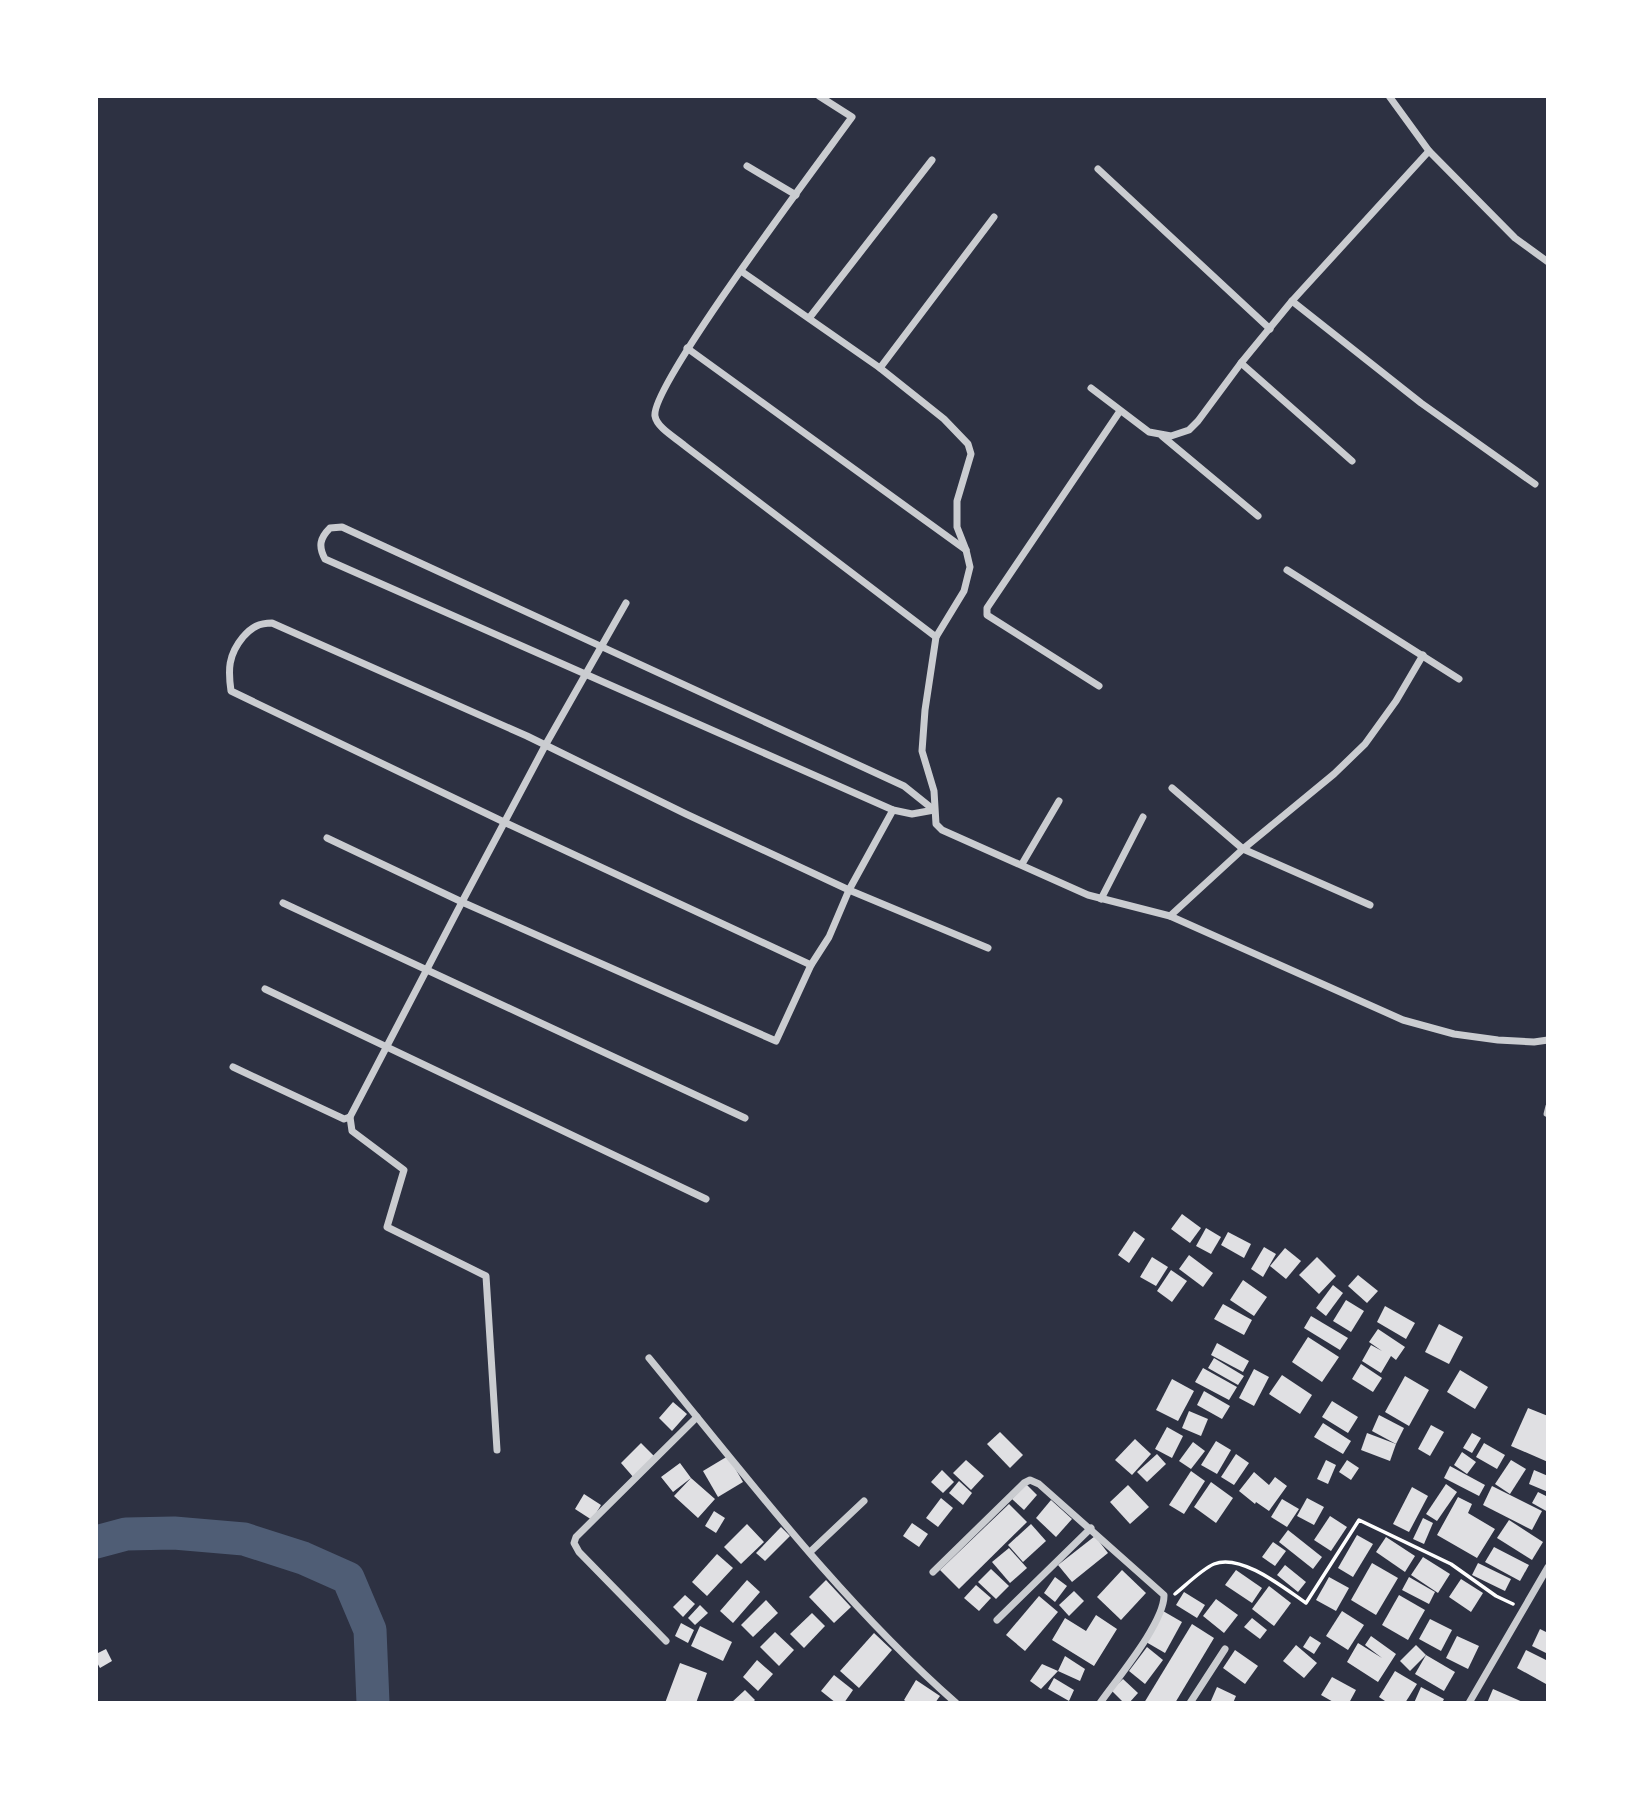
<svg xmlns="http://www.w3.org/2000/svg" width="1644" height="1799" font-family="Mulish,sans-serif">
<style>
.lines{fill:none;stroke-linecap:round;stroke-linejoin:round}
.river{stroke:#4f5d75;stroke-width:33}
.building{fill:#e0e0e3}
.path{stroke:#fff;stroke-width:3.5}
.service{stroke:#caccd0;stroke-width:5}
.minor{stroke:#caccd0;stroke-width:7}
</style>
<rect width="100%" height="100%" fill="#2d3142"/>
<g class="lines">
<polyline class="river" points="96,1542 126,1534 174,1533 244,1539 303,1558 348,1578 370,1630 373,1703"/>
</g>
<g class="building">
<polygon points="1182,1214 1201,1228 1190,1243 1171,1229"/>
<polygon points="1206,1228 1221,1237 1211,1254 1196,1246"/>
<polygon points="1134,1231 1145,1239 1129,1263 1118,1255"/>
<polygon points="1228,1232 1251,1244 1244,1258 1221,1245"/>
<polygon points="1264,1247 1276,1254 1263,1277 1251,1269"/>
<polygon points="1285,1248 1301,1261 1286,1279 1270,1266"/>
<polygon points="1189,1255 1213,1273 1203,1287 1179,1269"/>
<polygon points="1152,1257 1168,1267 1156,1286 1140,1277"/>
<polygon points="1317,1257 1336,1276 1319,1294 1299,1275"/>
<polygon points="1171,1270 1187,1281 1172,1302 1157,1291"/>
<polygon points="1358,1275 1378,1291 1367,1303 1348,1286"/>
<polygon points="1243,1280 1267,1297 1254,1316 1230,1300"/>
<polygon points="1333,1285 1343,1293 1326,1316 1316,1308"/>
<polygon points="1346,1300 1364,1311 1351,1332 1333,1321"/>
<polygon points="1223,1304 1252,1320 1244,1335 1214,1319"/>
<polygon points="1385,1306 1415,1323 1406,1339 1377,1322"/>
<polygon points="1311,1316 1348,1338 1340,1350 1304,1328"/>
<polygon points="1439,1324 1463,1337 1449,1364 1425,1352"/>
<polygon points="1378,1329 1405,1347 1396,1360 1391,1356 1381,1373 1362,1361 1371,1345 1382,1351 1369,1342"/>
<polygon points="1308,1337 1339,1357 1322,1382 1292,1362"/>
<polygon points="1217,1343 1249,1361 1243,1372 1211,1355"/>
<polygon points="1214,1358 1244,1376 1238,1385 1208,1368"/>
<polygon points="1361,1364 1382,1378 1373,1392 1352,1379"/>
<polygon points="1203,1368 1237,1387 1229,1400 1195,1382"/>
<polygon points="1254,1369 1269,1377 1254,1406 1239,1398"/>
<polygon points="1460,1370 1488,1387 1475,1409 1447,1392"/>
<polygon points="1282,1375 1312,1395 1300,1414 1269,1394"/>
<polygon points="1405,1376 1429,1390 1409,1426 1385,1412"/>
<polygon points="1172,1379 1194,1391 1178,1421 1156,1410"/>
<polygon points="1204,1391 1230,1406 1222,1419 1197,1405"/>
<polygon points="1332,1401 1358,1417 1348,1433 1322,1417"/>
<polygon points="673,1402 687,1414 672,1431 659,1418"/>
<polygon points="1528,1408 1548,1416 1548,1462 1511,1446"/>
<polygon points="1189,1411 1208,1419 1201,1436 1182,1428"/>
<polygon points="1379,1415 1404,1428 1396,1444 1372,1431"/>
<polygon points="1323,1423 1351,1441 1343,1454 1314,1437"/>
<polygon points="1431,1425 1444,1432 1430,1456 1418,1449"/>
<polygon points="1167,1427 1183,1436 1172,1458 1155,1449"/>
<polygon points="1000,1432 1023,1455 1010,1468 987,1444"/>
<polygon points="1367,1433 1396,1444 1390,1461 1361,1450"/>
<polygon points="1472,1433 1481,1438 1472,1453 1463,1448"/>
<polygon points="1135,1439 1151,1454 1132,1475 1115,1460"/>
<polygon points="1216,1441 1231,1450 1217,1474 1201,1465"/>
<polygon points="1193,1442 1205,1451 1191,1469 1179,1461"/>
<polygon points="641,1443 655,1457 634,1478 621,1463"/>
<polygon points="1484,1443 1505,1455 1497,1469 1476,1457"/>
<polygon points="1462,1452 1476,1462 1467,1474 1454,1465"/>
<polygon points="1157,1454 1166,1464 1147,1482 1137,1472"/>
<polygon points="1236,1454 1249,1463 1234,1485 1221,1477"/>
<polygon points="728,1456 743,1482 718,1497 703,1471"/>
<polygon points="966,1460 984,1476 971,1490 953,1473"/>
<polygon points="1326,1460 1336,1465 1328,1484 1317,1479"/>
<polygon points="1347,1460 1359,1468 1351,1480 1339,1472"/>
<polygon points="1511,1460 1526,1469 1510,1494 1495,1484"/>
<polygon points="680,1463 691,1478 715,1499 698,1518 674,1496 691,1478 673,1492 661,1477"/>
<polygon points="1450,1466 1485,1485 1479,1496 1444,1478"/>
<polygon points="942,1470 954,1482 943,1493 931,1482"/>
<polygon points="1534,1470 1548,1476 1548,1492 1529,1484"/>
<polygon points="1191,1471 1205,1481 1184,1514 1169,1505"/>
<polygon points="1254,1472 1269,1485 1275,1477 1287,1486 1269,1511 1256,1502 1255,1504 1239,1491"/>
<polygon points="959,1481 972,1493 963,1505 949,1493"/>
<polygon points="1211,1482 1233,1498 1216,1523 1194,1507"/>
<polygon points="1026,1484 1037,1495 1024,1510 1012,1499"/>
<polygon points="1446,1484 1457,1492 1437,1521 1426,1514"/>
<polygon points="1128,1485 1149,1507 1130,1524 1110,1502"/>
<polygon points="1492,1486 1542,1511 1532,1530 1483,1505"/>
<polygon points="1412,1487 1428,1496 1409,1532 1393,1524"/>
<polygon points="1538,1492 1548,1497 1548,1512 1532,1503"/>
<polygon points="584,1494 601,1505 592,1520 575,1509"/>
<polygon points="1458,1497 1472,1504 1468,1513 1495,1529 1477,1558 1437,1535"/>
<polygon points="941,1498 953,1508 938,1527 926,1518"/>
<polygon points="1307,1498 1324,1507 1314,1525 1297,1516"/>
<polygon points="1282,1499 1299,1509 1287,1527 1271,1517"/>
<polygon points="1051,1500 1072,1519 1056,1537 1036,1518"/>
<polygon points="1009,1504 1027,1522 959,1589 940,1570"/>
<polygon points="714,1511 725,1518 716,1533 705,1526"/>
<polygon points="1330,1516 1347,1527 1331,1551 1314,1540"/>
<polygon points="1423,1518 1433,1523 1424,1544 1413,1539"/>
<polygon points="1509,1520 1543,1542 1532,1560 1497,1538"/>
<polygon points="912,1523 928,1534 919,1547 903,1536"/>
<polygon points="747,1524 764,1542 741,1564 724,1547"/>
<polygon points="1031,1524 1046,1541 1023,1562 1008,1545"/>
<polygon points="781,1527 790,1536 765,1561 756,1553"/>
<polygon points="1288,1530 1322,1557 1313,1569 1279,1542"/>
<polygon points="1357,1535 1373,1544 1353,1577 1338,1568"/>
<polygon points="1095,1536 1108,1553 1072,1582 1058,1565"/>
<polygon points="1386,1537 1415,1556 1405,1572 1376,1552"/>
<polygon points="1273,1542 1286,1551 1275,1566 1262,1557"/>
<polygon points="1494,1547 1529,1565 1520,1581 1485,1562"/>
<polygon points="1009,1548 1027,1568 1010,1583 992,1562"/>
<polygon points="717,1554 733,1568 707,1596 692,1582"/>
<polygon points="1423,1557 1450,1574 1438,1593 1411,1575"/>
<polygon points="1372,1563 1398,1578 1376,1615 1351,1600"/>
<polygon points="1478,1563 1511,1579 1505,1591 1472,1575"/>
<polygon points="1285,1565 1306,1582 1298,1592 1277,1575"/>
<polygon points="991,1569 1009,1586 996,1599 978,1582"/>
<polygon points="1122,1570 1146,1593 1121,1620 1097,1597"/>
<polygon points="1236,1570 1262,1588 1252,1603 1225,1585"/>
<polygon points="1055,1577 1067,1586 1055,1602 1044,1593"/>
<polygon points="1329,1577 1349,1588 1336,1611 1316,1600"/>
<polygon points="1409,1577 1435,1592 1429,1604 1402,1590"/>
<polygon points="1461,1579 1483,1593 1471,1612 1449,1597"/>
<polygon points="747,1580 760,1592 733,1623 720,1611"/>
<polygon points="826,1580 851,1607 834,1623 809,1597"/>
<polygon points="976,1585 991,1598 979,1611 964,1598"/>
<polygon points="1269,1586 1291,1603 1274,1626 1252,1609"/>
<polygon points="1074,1591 1084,1601 1069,1616 1059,1605"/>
<polygon points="1184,1592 1205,1605 1197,1618 1176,1605"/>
<polygon points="685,1595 695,1604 683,1617 673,1607"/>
<polygon points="1399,1595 1425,1610 1408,1640 1382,1625"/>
<polygon points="1039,1596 1058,1612 1025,1651 1006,1635"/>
<polygon points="1216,1599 1238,1615 1224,1633 1203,1616"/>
<polygon points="766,1600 778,1613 753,1637 741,1625"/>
<polygon points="700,1605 708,1613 695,1625 688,1618"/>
<polygon points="1163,1611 1182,1622 1165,1653 1146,1642"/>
<polygon points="1342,1611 1364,1625 1348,1650 1326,1636"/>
<polygon points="812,1613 825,1626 804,1648 790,1634"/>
<polygon points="1096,1615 1117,1629 1094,1666 1052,1640 1065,1618 1086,1631"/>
<polygon points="1252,1618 1267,1630 1260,1639 1244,1627"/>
<polygon points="1430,1619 1452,1630 1441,1651 1419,1639"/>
<polygon points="681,1623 694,1630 688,1643 675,1636"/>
<polygon points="1192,1624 1214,1638 1175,1703 1144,1703"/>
<polygon points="700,1626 732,1642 723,1661 691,1646"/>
<polygon points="1540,1629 1548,1633 1548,1654 1532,1646"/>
<polygon points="775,1632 794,1650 779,1666 760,1647"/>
<polygon points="874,1633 892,1650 859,1688 840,1671"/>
<polygon points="1310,1636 1321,1643 1314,1654 1303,1647"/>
<polygon points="1371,1636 1396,1654 1378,1682 1347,1662 1358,1643 1382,1658 1365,1645"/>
<polygon points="1457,1636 1479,1646 1468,1669 1446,1658"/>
<polygon points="1296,1645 1317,1663 1304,1678 1283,1661"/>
<polygon points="1416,1645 1426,1655 1410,1671 1400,1661"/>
<polygon points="1147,1647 1163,1660 1145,1684 1129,1671"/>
<polygon points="106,1649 112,1661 100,1668 96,1661 96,1654"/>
<polygon points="1235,1650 1258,1666 1245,1684 1223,1668"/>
<polygon points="1526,1650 1548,1661 1546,1684 1517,1668"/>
<polygon points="1426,1655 1455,1672 1444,1691 1415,1674"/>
<polygon points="1065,1656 1085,1669 1080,1681 1058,1671"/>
<polygon points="757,1660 773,1674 758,1691 743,1677"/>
<polygon points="680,1663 707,1673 696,1703 665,1703"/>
<polygon points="1042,1664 1058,1671 1041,1689 1030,1681"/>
<polygon points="1395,1671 1417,1684 1405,1703 1388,1703 1379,1697"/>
<polygon points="834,1675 853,1690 844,1703 836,1703 821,1691"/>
<polygon points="1332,1677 1356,1690 1349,1703 1335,1703 1321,1695"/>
<polygon points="1054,1678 1074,1690 1069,1701 1048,1689"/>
<polygon points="1123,1679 1138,1693 1129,1703 1124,1703 1111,1690"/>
<polygon points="916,1680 940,1696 935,1703 908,1703 904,1700"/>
<polygon points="1217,1687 1236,1696 1233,1703 1210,1703"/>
<polygon points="1421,1687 1444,1699 1442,1703 1414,1703"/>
<polygon points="1493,1689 1525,1703 1487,1703"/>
<polygon points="745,1690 755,1700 752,1703 731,1703"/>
</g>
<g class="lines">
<path class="path" d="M 1175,1594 C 1185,1586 1202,1569 1214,1564 C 1241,1553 1284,1588 1306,1603 L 1359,1520 L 1451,1564 L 1496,1596 L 1513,1604"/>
<polyline class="service" points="1548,1106 1546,1114 1548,1115"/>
<g class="minor">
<path d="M 819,96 L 852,117 C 824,156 650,386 655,416 C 657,428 676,438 685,446 L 936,637"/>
<polyline points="1389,96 1429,151 1515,238 1548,262"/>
<polyline points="747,166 796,195"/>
<polyline points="1098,169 1270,329"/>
<polyline points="741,271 880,368 944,419 968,444 971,454 957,501 957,527 966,550 970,567 964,591 936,637 925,710 922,751 934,791 936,824 942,830 1088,895 1170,916 1403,1020 1454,1034 1498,1040 1534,1042 1548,1040"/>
<polyline points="1292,301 1421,403 1535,484"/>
<polyline points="810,317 932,160"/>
<polyline points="687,348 966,550"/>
<polyline points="1241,363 1352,461"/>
<polyline points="880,368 994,217"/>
<polyline points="1091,388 1149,432 1171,436 1189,430 1198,421 1241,363 1292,301 1429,151"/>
<polyline points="1162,436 1258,516"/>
<path d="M 342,527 L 904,786 L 934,810 L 912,814 L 893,810 L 325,559 C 318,546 320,538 330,528 Z"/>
<polyline points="1287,570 1459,679"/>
<polyline points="626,603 546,744 462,902 776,1041 811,965 829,937 849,890 893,810"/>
<polyline points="1099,686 987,615 987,608 1120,411"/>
<polyline points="1172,788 1243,849 1370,905"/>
<polyline points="1022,864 1059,801"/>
<polyline points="1101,899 1143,817"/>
<polyline points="283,903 745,1118"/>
<polyline points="1170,916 1243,849 1334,774 1365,744 1396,701 1423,655"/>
<path d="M 811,965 L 506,823 L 231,691 C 228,670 228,655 243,637 C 252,627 259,623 272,623 L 527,736 L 686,814 L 849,890 L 988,948"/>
<polyline points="265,989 706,1199"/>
<polyline points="233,1067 344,1119 350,1117 462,902 327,838"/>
<polyline points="350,1117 352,1131 404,1170 387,1227 486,1276 497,1450"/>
<path d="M 649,1358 C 745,1475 842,1603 956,1703"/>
<polyline points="810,1552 864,1501"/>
<path d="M 933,1572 L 1024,1483 L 1030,1480 L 1039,1484 L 1164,1595 C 1165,1622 1116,1680 1100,1703"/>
<polyline points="997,1620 1091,1528"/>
<polyline points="666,1641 579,1552 574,1543 576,1537 697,1417"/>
<polyline points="1190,1703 1225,1649"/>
<polyline points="1469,1703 1548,1567"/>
</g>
</g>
<rect width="1644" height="1799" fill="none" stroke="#ffffff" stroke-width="196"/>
</svg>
